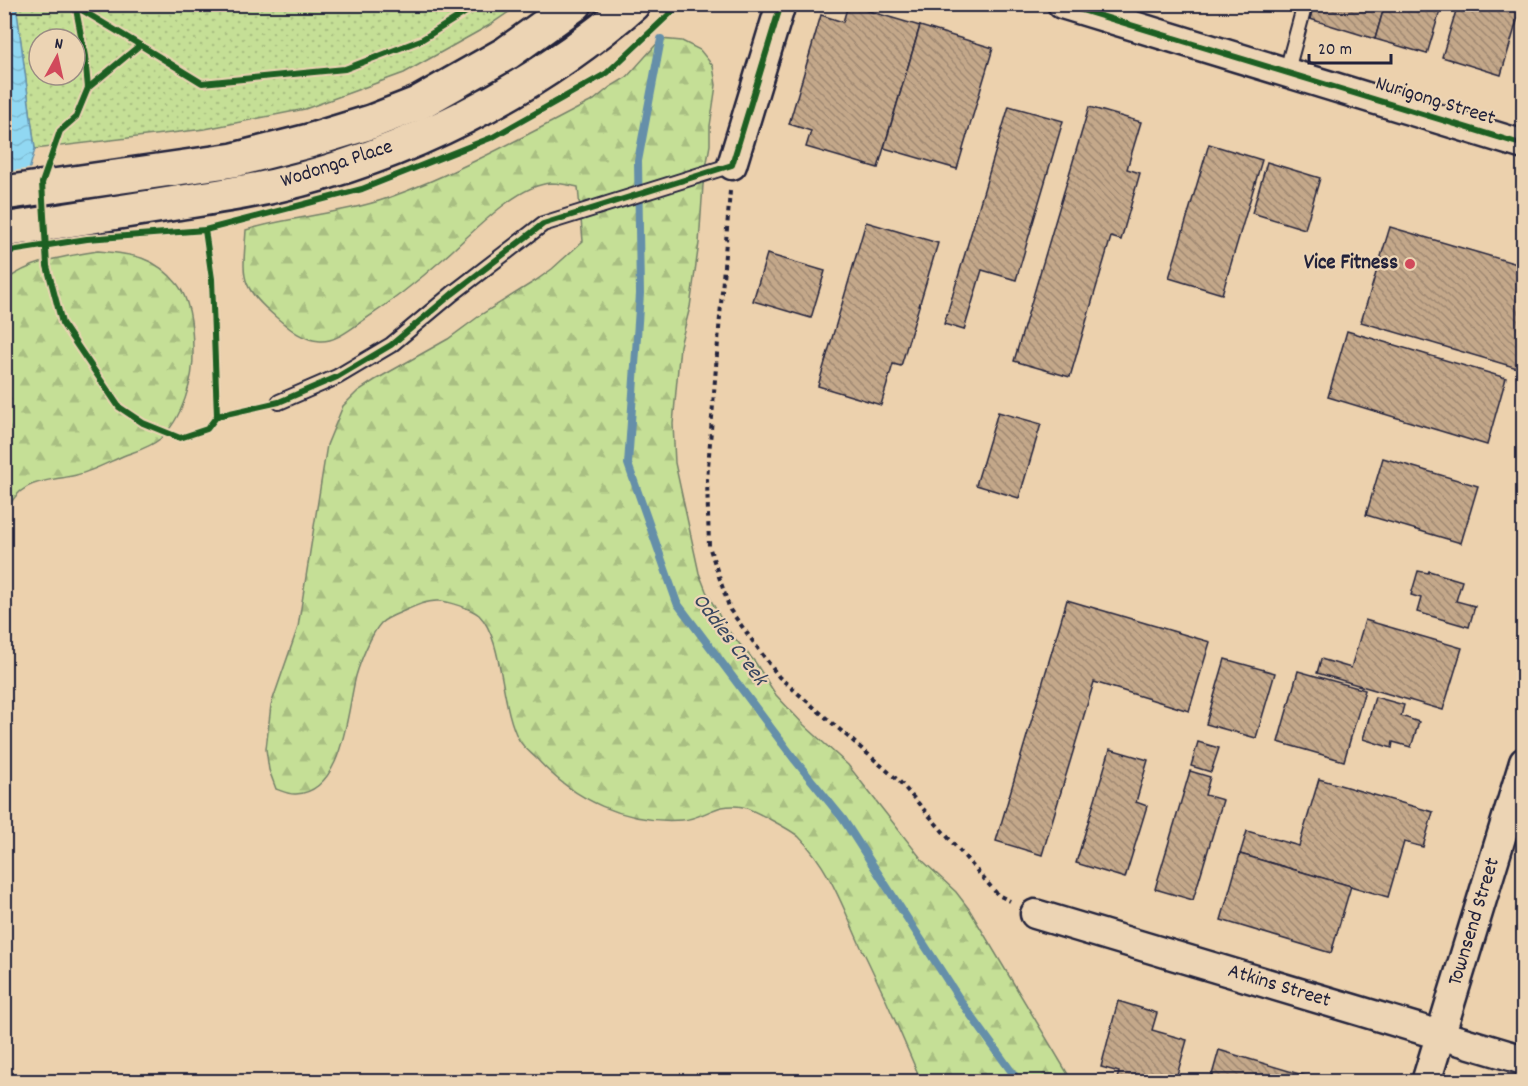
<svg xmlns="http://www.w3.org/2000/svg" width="1528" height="1086" font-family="Dekko,sans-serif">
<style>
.grass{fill:url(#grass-dots);stroke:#748068;stroke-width:1.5;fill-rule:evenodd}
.forest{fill:url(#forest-firs);stroke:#748068;stroke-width:1.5}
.water{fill:url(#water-waves);stroke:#658fa9;stroke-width:1.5}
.pier{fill:#ecd1ad}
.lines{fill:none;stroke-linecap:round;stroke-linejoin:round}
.stream{stroke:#658fa9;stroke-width:8}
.building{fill:url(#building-back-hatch);stroke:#22223b;stroke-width:1.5}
.service-casing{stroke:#22223b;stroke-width:18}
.minor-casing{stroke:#22223b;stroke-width:33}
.secondary-casing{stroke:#22223b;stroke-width:38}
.path{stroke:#22223b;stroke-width:4;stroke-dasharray:4.5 4.5;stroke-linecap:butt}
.service{stroke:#ecd4b4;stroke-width:14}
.minor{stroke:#ecd4b4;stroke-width:28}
.secondary{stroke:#ecd4b4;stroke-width:33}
.cycleway-casing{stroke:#ecd4b4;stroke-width:10}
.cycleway{stroke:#1b5e20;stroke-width:6}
.poi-dot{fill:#d1495b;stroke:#ecd4b4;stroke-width:2}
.labels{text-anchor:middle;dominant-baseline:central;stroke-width:4.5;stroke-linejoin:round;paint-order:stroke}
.street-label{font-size:21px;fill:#22223b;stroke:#ecd4b4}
.poi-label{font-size:21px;font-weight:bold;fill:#22223b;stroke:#ecd4b4;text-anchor:end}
.water-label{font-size:22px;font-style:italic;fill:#384660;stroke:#ecd4b4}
</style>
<defs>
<pattern id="grass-dots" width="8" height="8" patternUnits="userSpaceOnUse" patternTransform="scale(1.5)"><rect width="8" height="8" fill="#c5df96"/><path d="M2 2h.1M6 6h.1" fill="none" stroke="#a9bf82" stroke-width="1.8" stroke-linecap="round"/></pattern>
<pattern id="forest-firs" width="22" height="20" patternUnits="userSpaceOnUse" patternTransform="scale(1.5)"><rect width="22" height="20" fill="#c5df96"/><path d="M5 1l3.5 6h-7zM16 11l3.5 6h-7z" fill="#a9bf82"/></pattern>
<pattern id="water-waves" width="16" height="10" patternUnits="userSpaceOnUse" patternTransform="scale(1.5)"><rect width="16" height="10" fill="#91d8f2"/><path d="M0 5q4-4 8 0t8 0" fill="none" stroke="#7db9d0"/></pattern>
<pattern id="building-back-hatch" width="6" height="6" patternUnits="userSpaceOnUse" patternTransform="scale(1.5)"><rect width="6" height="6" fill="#c4a88a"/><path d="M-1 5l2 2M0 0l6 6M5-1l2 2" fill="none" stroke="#9f8872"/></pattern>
</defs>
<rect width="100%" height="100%" fill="#ecd1ad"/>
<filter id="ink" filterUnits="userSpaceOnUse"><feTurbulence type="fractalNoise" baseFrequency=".0167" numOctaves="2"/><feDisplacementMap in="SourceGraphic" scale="12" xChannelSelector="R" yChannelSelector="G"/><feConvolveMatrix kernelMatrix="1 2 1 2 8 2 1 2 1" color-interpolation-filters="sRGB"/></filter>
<g filter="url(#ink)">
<path class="grass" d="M 16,5 L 16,4 L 519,5 L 488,26 L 404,73 L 305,109 L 205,129 L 35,149 ZM 39,39 L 75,39 L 75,75 L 39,75 Z"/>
<g class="forest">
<path d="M 661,39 L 682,41 L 700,50 L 713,66 L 716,85 L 710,126 L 710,145 L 703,185 L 699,243 L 690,307 L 680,346 L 673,424 L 675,463 L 699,573 L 706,591 L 726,628 L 755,662 L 776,695 L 804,725 L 848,765 L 923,861 L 956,892 L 969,909 L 1072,1081 L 921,1081 C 902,1036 883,991 861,947 C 843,908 830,868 799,837 C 793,831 752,809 743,807 C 738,806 728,806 722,807 C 709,810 698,819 682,820 C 626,824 574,800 537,759 C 531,753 523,747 519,740 C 500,707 504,640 479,615 C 472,609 448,601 439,601 C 428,600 415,606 404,611 C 397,614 386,618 381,623 C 371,634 360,662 356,676 C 347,710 344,792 296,794 C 290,795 282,791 276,789 L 269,770 L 266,749 L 271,705 L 298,627 L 327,445 L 343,406 L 358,391 L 375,380 L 448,339 L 482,314 L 535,281 L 552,269 L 583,241 L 578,187 C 569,185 560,183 551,183 C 515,185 470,236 444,258 C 418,281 390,303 361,322 C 349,330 335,342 320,341 C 302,340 290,329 277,318 C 238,285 243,278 246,230 C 292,216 342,214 388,198 C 460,172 526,135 594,100 L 610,87 L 627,77 Z"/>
<path d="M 98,251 C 132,254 155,256 178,285 C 191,302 193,331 193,351 C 194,379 182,420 160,439 C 149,448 136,451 123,456 C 107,463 89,473 72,476 C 41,482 20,480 5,513 L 5,281 C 33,260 63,257 98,251 Z"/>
</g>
<polygon class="water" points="16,4 35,149 5,258 4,5"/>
<polygon class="pier" points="33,168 7,259 5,261 5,172"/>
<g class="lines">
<polyline class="stream" points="661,39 638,161 640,294 628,464 677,603 795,760 843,819 962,1003 1019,1082"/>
</g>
<g class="building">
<polygon points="1268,4 1295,4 1293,12"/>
<polygon points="1314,4 1385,4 1375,39 1310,19"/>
<polygon points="1385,4 1442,4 1427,54 1375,39"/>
<polygon points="1458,4 1522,4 1501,75 1442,57"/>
<polygon points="848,5 920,26 878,168 806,147 811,131 789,124 821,15 843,22"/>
<polygon points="920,26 993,48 957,169 884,148"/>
<polygon points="1009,106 1063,121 1016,280 982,270 964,330 944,324"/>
<polygon points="1089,107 1141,122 1127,169 1140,173 1121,240 1111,237 1070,377 1014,361"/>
<polygon points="1209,144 1262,160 1222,294 1169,278"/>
<polygon points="1267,162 1320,178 1305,229 1252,213"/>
<polygon points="866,222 938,243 901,366 893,364 881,405 818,386"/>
<polygon points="1390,227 1524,266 1524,370 1361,322"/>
<polygon points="767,254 825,271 811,318 753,301"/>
<polygon points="1347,331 1506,378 1487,445 1328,397"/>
<polygon points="998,412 1041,424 1019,498 976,485"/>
<polygon points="1383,458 1478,486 1461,543 1366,515"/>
<polygon points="1418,571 1428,573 1429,571 1462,581 1456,601 1475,606 1469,627 1417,612 1421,598 1411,595"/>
<polygon points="1067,600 1210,642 1189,711 1094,682 1042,855 996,841"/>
<polygon points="1365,620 1462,648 1443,710 1317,673 1321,659 1351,668"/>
<polygon points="1225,659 1275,673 1256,738 1206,724"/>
<polygon points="1298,671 1365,690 1344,761 1278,742"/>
<polygon points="1375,697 1404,705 1401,716 1419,722 1411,747 1393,742 1392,748 1363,739"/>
<polygon points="1198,742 1219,748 1211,772 1191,766"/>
<polygon points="1110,749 1148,760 1136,802 1147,806 1125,878 1076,863"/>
<polygon points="1190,771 1210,777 1205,795 1223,800 1193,900 1155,889"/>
<polygon points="1319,779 1433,812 1423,847 1404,842 1388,897 1240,854 1247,831 1299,846"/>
<polygon points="1240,854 1351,886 1331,953 1221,920"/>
<polygon points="1118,1001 1157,1013 1152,1030 1187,1040 1175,1082 1116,1082 1119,1072 1101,1067"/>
<polygon points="1219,1050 1326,1082 1210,1082"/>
</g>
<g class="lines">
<g class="service-casing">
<g id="service">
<polyline points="1286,74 1305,4"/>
<polyline points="279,402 337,377 391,345 452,294 543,224 732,165"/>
</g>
</g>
<g class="minor-casing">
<g id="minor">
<polyline points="1062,4 1524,145"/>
<polyline points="732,165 781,4"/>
<polyline points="1035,914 1524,1060"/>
<polyline points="1426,1082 1524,762"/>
</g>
</g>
<g class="secondary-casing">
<g id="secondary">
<polyline points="4,193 234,160 309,141 371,122 417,104 507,53 575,4"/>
<path d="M 4,230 C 62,221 119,212 176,203 C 208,198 242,193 274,186 C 405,156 532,92 633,4"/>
</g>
</g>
<polyline class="path" points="730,191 707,480 709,546 730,610 779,677 899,781 998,895 1010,901"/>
<use href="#service" class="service"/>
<use href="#minor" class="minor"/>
<use href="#secondary" class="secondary"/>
<g class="cycleway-casing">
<g id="cycleway">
<polyline points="75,4 85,56 88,88 76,117 60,131 42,183 47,266 62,323 119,407 143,423 180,438 207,429 217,416 212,279 205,230"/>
<polyline points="1062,4 1524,145"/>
<polyline points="75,6 140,45"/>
<polyline points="88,88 140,45 202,83 345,69 421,40 479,4"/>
<polyline points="4,252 87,239 205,230 362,189 493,137 607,73 680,4"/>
<polyline points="217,416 279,402 337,377 391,345 452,294 543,224 732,165 781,4"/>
</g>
</g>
<use href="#cycleway" class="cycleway"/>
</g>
</g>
<circle class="poi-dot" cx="1410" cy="264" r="6"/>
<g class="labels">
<g class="street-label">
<text transform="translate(1435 102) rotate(17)">Nurigong Street</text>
<text transform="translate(337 165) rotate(-18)">Wodonga Place</text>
<text transform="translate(1475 922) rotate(-73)">Townsend Street</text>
<text transform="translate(1279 987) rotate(17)">Atkins Street</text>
</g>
<g class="poi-label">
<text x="1398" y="264">Vice Fitness</text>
</g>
<g class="water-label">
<text transform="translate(729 640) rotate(53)">Oddies Creek</text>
</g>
</g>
<rect width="1528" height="1086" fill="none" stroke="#ecd4b4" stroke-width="24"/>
<rect x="12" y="12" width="1504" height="1062" fill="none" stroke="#22223b" stroke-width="2" filter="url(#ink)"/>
<g transform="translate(57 57) rotate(8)"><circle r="28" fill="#ecd4b4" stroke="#9b8d84" stroke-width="1.5"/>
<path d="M0-4.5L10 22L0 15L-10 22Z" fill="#d1495b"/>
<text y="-9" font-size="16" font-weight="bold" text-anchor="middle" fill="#22223b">N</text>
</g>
<path d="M1309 54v9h82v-9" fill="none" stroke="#22223b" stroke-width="3"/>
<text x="1318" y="54" font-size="18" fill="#22223b" stroke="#ecd4b4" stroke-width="4.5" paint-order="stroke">20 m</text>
</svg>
